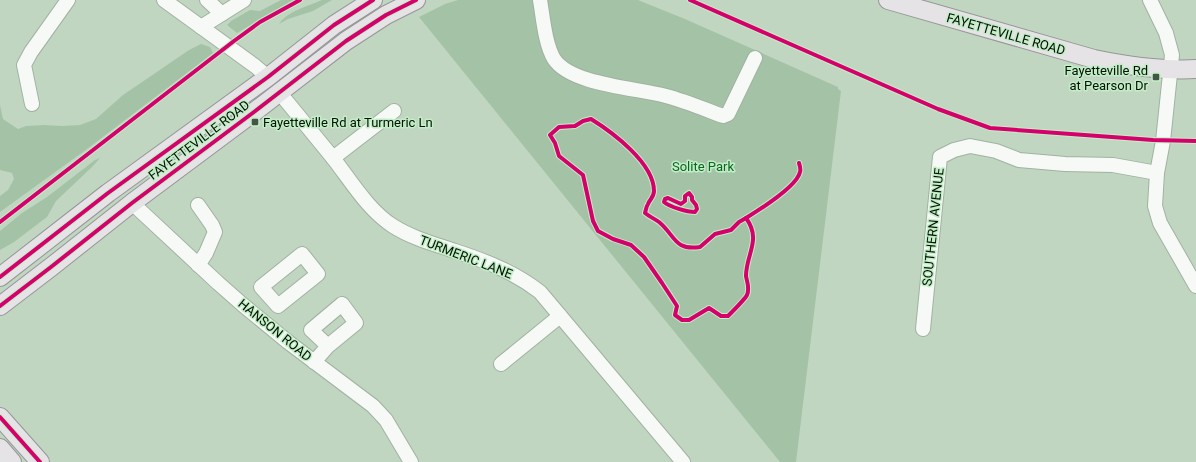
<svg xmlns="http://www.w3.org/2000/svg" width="1196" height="462" font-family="Roboto,sans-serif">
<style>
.green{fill:#a4c3a6}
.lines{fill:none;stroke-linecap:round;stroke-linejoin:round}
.minor-casing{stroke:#a0b2a1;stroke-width:16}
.major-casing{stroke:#959796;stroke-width:20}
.minor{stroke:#f6f9f6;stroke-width:14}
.major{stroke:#e5e3e5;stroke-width:18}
.cycleway-casing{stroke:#c2eec6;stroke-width:6}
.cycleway{stroke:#d6006c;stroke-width:4}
.poi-dot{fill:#455546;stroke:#c2eec6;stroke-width:1.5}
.labels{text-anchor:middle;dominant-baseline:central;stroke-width:3;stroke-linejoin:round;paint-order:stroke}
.street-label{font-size:13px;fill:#031004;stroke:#c2eec6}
.poi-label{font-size:13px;fill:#031004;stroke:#c2eec6;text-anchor:end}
.park-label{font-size:13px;fill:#0c6424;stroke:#c2eec6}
</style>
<rect width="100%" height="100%" fill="#c0d6c1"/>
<g class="green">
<polygon points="281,0 293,0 237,33 227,25 231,21 250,10 260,11"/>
<path d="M 322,0 L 332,0 L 313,11 L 288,19 L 279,24 C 287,11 309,6 322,0 Z"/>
<polygon points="458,0 638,0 685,19 838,87 838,89 841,91 796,462 780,462 419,17 445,4"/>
<polygon points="201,44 210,47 213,53 87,149 0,212 0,196 8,190 14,179 12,173 0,170 0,105 3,119 18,129 26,126 44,125 62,126 80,125 96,119 123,95 189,50"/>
<polygon points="100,158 92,167 56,201 47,217 14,242 0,250 0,231 22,213 47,197 95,160"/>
</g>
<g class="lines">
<g class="minor-casing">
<g id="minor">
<polyline points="164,0 255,66 268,77"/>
<polyline points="207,0 222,14"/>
<path d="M 540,0 C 543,17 545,44 554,59 C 571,85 637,88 666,96 C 685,101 704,109 723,116 L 728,114 L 755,58"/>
<polyline points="1150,0 1166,33 1172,55 1163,141 1157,173 1155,206 1160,223 1196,286"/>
<polyline points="201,27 244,0"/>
<path d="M 279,92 C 297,114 315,136 333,158 C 351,181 368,210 393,226 C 412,238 434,244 455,251 C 486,261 514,272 540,292 L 683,462"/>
<polyline points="32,104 24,65 31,52 68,0"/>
<polyline points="333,158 394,111"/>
<polyline points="132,203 218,283 243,305 288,342 373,406 386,420 411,462"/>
<polyline points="198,205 212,225 215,232 206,253 198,265"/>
<polygon points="302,254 318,274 278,306 261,287"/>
<polyline points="923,329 940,157 954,150 970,146 996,151 1019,160 1065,164 1113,165 1157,173"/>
<polyline points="314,362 328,346 356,323 342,304 311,330 328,346"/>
<polyline points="501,364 560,316"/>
</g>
</g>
<g class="major-casing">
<g id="major">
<path d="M 888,0 L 1094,59 C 1128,66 1161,71 1196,69"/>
<polyline points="0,277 108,193 268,77 334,25 373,0"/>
<polyline points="0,306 51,267 132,203 254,112 346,41 386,15 416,0"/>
<polyline points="0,417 40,462"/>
<polyline points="0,448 12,462"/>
</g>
</g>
<use href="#minor" class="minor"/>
<use href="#major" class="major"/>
<g class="cycleway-casing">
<g id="cycleway">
<polyline points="690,0 938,109 990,128 1153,140 1196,141"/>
<path d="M 591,119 C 612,132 654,163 654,191 C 654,197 650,199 648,204 C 646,207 646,210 645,213 C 650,217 655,219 659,222 C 675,235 674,251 700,247 L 715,234 L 731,230 L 739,222 L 746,218 C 762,240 746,254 746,276 C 747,282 750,288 747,295 C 745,299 732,312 728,316 L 721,316 L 709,308 L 689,320 L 682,320 L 675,315 L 677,306 L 662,283 L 644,257 L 631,245 L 613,239 L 598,231 L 593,221 L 583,175 L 559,156 L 555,143 L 550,135 L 559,127 L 575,126 L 583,121 Z"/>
<path d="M 689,193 L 692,197 L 692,200 L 696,205 L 697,209 L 695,212 C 687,212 670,207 664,202 L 665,199 L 668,198 L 681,204 L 685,201 L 685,196 Z"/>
<path d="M 746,218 C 759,210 797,186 800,172 C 801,169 800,166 799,163"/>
<polyline points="0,222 234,41 260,22 300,0"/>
<polyline points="0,277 108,193 268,77 334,25 373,0"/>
<polyline points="0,306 51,267 132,203 254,112 346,41 386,15 416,0"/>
<polyline points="0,417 40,462"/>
</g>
</g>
<use href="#cycleway" class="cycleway"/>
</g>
<g class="poi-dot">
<rect x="1152" y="73" width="8" height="8" rx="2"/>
<rect x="251" y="118" width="8" height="8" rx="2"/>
</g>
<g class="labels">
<g class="street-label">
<text transform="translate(1006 34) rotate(16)">FAYETTEVILLE ROAD</text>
<text transform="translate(199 140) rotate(-37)">FAYETTEVILLE ROAD</text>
<text transform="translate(933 227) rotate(-84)">SOUTHERN AVENUE</text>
<text transform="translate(466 257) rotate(21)">TURMERIC LANE</text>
<text transform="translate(275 330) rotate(39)">HANSON ROAD</text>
</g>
<g class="poi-label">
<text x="1148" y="70">Fayetteville Rd<tspan x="1148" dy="15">at Pearson Dr</tspan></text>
<text x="263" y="122" text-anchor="start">Fayetteville Rd at Turmeric Ln</text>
</g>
<g class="park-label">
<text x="703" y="166">Solite Park</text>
</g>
</g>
</svg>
